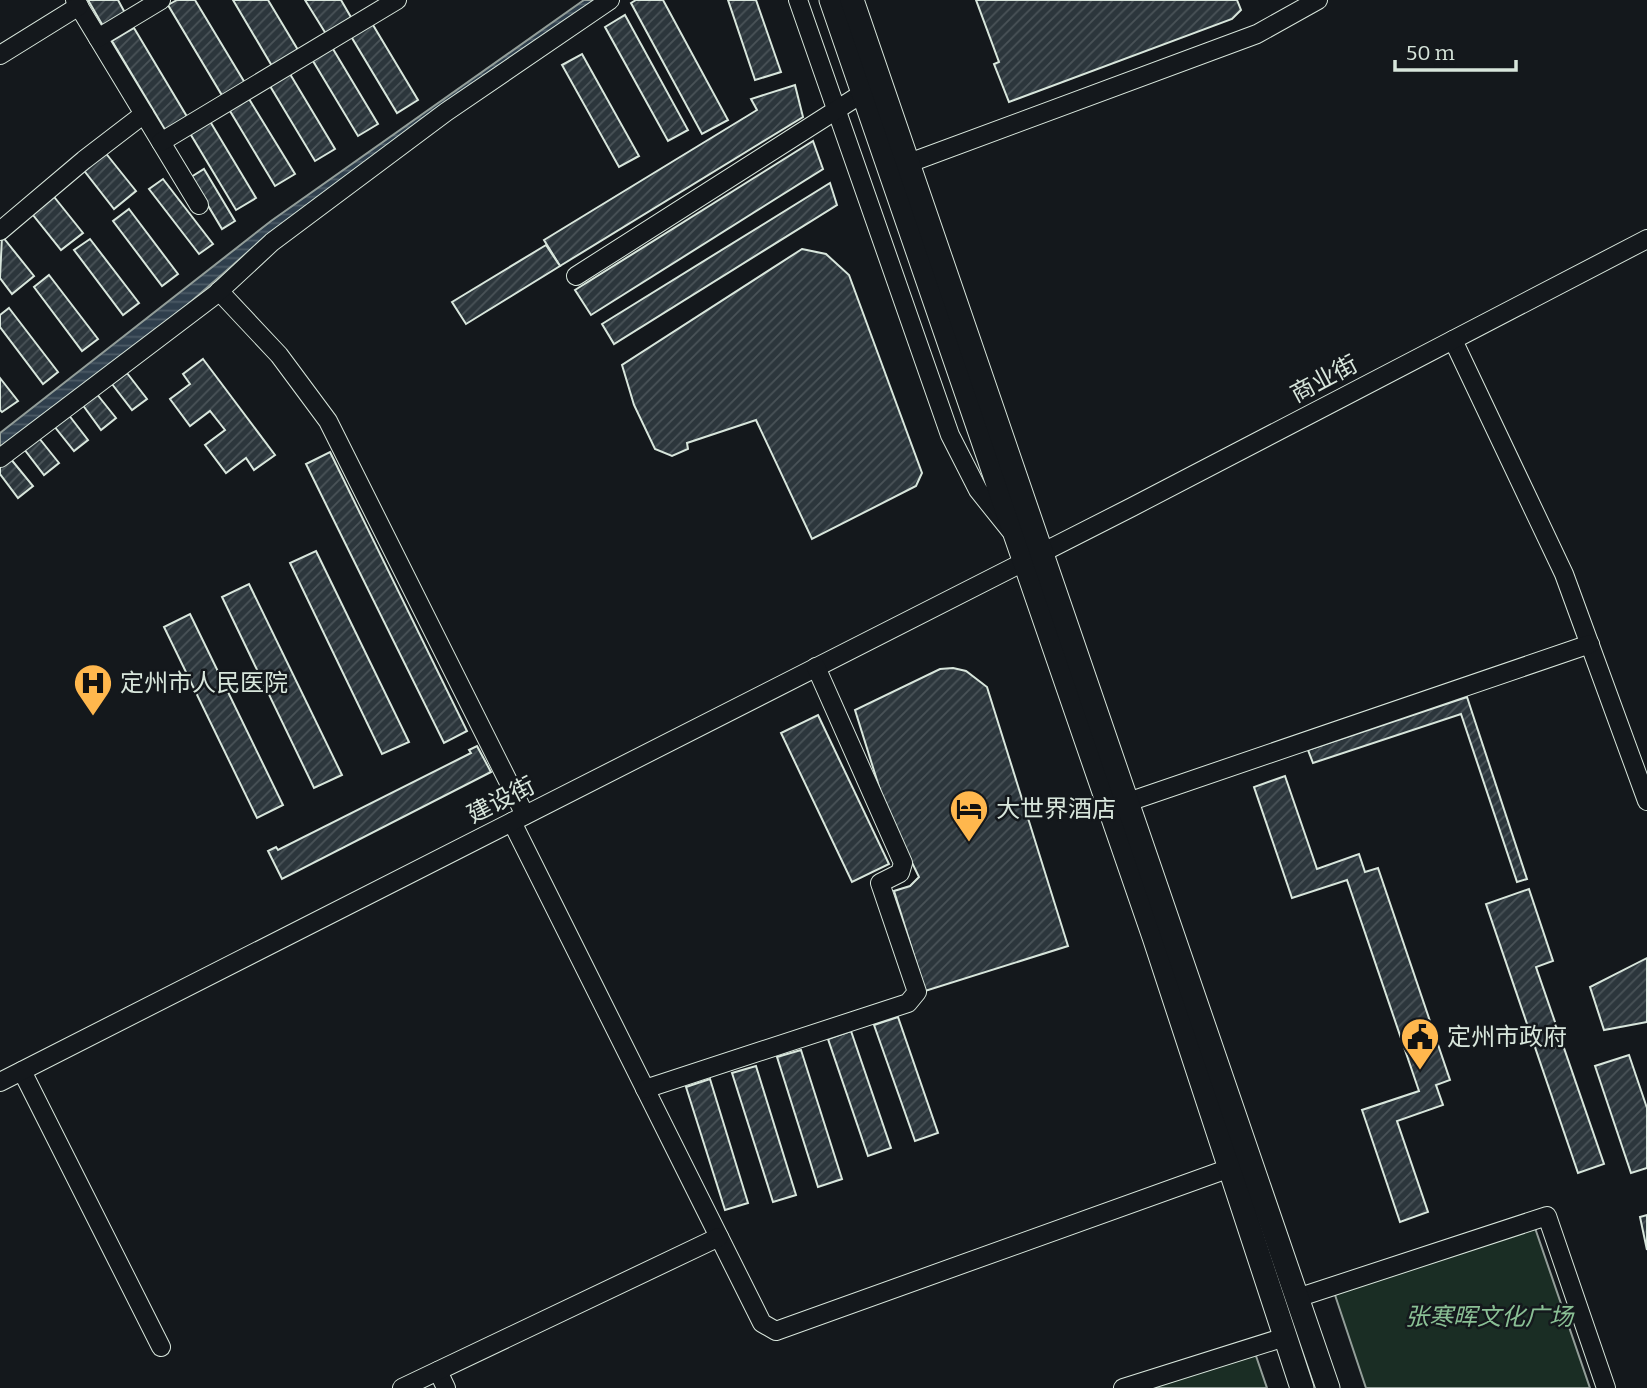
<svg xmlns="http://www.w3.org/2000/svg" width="1647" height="1388" font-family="Bitter,'Noto Sans SC',serif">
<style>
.green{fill:#1a2d24;stroke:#939e99;stroke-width:2}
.water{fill:url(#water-rules);stroke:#939e99;stroke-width:2}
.building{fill:url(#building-hatch);stroke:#d8e6dc;stroke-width:2}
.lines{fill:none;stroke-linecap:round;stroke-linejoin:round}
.minor-casing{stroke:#d8e6dc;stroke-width:20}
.major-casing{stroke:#d8e6dc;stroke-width:25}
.minor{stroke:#14181c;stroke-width:18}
.major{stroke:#14181c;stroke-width:23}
.labels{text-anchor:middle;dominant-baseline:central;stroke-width:5;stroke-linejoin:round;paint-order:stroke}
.street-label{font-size:24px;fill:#d8e6dc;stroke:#14181c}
.poi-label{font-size:24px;fill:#d8e6dc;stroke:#14181c;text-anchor:start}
.park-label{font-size:24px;font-style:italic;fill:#8ac095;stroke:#14181c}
</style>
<defs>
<pattern id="water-rules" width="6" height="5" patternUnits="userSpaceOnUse" patternTransform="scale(1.75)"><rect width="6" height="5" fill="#2f3f4d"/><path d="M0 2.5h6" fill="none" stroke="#4c5b66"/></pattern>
<pattern id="building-hatch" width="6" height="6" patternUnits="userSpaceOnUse" patternTransform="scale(1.75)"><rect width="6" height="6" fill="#2c363c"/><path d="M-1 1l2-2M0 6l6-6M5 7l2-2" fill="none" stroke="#4a5358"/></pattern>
</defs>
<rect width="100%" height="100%" fill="#14181c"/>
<g class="green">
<polygon points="1535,1228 1590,1388 1366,1388 1334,1292"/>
<polygon points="1255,1353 1267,1388 1151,1388"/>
</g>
<polygon class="water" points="584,0 604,0 258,243 146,341 0,449 0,433 271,221"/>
<g class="building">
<polygon points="88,0 118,0 125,13 103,26"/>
<polygon points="177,0 195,0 245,83 223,97 168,5"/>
<polygon points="233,0 268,0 298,50 272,66"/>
<polygon points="305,0 341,0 352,19 326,34"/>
<polygon points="636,0 663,0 728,120 702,134 631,3"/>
<polygon points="728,0 756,0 781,72 755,80"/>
<polygon points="976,0 1237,0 1241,10 1232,19 1009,102 994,64 999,62"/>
<polygon points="625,15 688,130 668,141 605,27"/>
<polygon points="370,20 418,100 397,113 349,33"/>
<polygon points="134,28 189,120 167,133 112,41"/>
<polygon points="330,44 378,124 358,136 310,56"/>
<polygon points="582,54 639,156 619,167 562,65"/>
<polygon points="287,69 335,149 315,161 267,81"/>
<polygon points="795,85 803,117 560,266 544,240 757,110 751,99"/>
<polygon points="246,94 295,174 275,186 227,106"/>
<polygon points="208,118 256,198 236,210 188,130"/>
<polygon points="813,141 823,169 591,315 575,290"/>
<polygon points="104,151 136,191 114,209 82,168"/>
<polygon points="204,169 235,221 222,229 191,177"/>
<polygon points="163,179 213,244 199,254 149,189"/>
<polygon points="830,183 837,205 614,344 602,324"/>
<polygon points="51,193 83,233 61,250 29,210"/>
<polygon points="129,209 178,274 162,286 113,221"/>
<polygon points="2,236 34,276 12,294 0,278"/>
<polygon points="90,239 139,303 123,315 74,250"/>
<polygon points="546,245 560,266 466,324 452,302"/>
<polygon points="802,249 826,254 849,275 922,473 916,486 812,539 756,420 687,443 688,449 672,456 655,449 634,405 622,365"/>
<polygon points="49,275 98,339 82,351 34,287"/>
<polygon points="9,308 58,372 43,384 0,327 0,315"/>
<polygon points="203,359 275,455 254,470 246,458 226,473 205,445 225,430 210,411 190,426 170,399 190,384 183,374"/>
<polygon points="127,373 147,399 132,410 112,384"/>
<polygon points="0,378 18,401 2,412 0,410"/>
<polygon points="96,393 116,418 101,430 82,404"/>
<polygon points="68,414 88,440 74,451 54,426"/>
<polygon points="39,438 59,463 44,475 24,449"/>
<polygon points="330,452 467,731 444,743 306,464"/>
<polygon points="10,458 33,486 18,498 0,474 0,466"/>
<polygon points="316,551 409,742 382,754 290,563"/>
<polygon points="249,584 342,775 314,788 222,597"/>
<polygon points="190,614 283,805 257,818 164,627"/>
<polygon points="953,668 966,671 987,687 1068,946 925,991 894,891 910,886 919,877 886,809 855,710 940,669"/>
<polygon points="1467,697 1527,879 1517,882 1461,714 1313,763 1308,750"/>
<polygon points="818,715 889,864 852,882 781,733"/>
<polygon points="477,746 491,772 282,879 268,851 276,847 278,850 471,753 469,750"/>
<polygon points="1285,776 1317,869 1359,854 1365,872 1378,868 1450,1080 1436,1085 1443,1105 1397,1121 1428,1212 1400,1222 1362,1110 1419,1091 1347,880 1292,898 1254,787"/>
<polygon points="1529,889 1553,961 1536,967 1604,1164 1578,1173 1486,904"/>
<polygon points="1647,958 1647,1022 1604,1030 1590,987"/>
<polygon points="898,1017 938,1133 915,1141 874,1025"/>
<polygon points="851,1031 891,1148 868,1156 828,1039"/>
<polygon points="801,1050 842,1179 818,1187 777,1057"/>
<polygon points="1629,1055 1647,1108 1647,1168 1631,1173 1595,1066"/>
<polygon points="756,1066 796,1195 773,1202 732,1073"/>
<polygon points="710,1079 748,1203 725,1210 686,1087"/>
<polygon points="1647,1215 1647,1250 1640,1217"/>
</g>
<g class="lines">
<g class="minor-casing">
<g id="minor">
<polyline points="75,0 199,205"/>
<polyline points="798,0 950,435 978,490 1010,530"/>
<polyline points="98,38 161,0"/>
<polyline points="0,55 79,6"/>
<polyline points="161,142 397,0"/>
<polyline points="909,163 1257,34 1318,0"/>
<polyline points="0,231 84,160 144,114"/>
<polyline points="576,276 863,93"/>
<polyline points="219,291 279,355 328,421 525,815"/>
<polyline points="1453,340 1564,574 1647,801"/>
<polyline points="0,458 215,295 272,242 446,112 610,0"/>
<polyline points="1128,802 1590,644"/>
<polyline points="512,822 762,1323 776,1331 1230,1168"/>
<polyline points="22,1071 161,1347"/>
<polyline points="0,1082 1132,507 1647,239"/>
<polyline points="645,1089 908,1003 917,992 880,883 900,873 903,863 816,667"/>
<polyline points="1297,1298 1547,1216 1606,1388"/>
<polyline points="438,1371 446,1388"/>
<polyline points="402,1388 719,1237"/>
<polyline points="1123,1388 1285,1337"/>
</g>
</g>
<g class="major-casing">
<g id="major">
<polyline points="831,0 1154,937 1302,1388"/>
<polyline points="852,0 1328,1388"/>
</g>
</g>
<use href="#minor" class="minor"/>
<use href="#major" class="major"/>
</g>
<defs>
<g id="hospital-pin" transform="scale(2.0125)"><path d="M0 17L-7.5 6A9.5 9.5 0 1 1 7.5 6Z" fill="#ffb74d" stroke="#14181c"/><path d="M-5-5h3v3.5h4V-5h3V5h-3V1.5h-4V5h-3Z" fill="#111"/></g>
<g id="hotel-pin" transform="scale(2.0125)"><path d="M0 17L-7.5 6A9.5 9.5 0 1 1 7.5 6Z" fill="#ffb74d" stroke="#14181c"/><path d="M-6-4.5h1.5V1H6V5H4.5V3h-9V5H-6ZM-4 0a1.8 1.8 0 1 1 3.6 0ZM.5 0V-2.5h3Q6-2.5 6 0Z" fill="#111"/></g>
<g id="civic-pin" transform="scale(2.0125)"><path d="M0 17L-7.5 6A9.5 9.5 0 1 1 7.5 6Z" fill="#ffb74d" stroke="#14181c"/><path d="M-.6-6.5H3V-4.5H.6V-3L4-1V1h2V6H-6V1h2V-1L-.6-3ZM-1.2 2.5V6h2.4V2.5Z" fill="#111"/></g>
</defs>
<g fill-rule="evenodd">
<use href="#hospital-pin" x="93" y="683"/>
<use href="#hotel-pin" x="969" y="809"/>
<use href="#civic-pin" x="1420" y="1037"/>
</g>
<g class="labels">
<g class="street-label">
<text transform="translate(1324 379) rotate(-28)">商业街</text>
<text transform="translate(501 800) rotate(-27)">建设街</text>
</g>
<g class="poi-label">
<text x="120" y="683">定州市人民医院</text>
<text x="996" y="809">大世界酒店</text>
<text x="1447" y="1037">定州市政府</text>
</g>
<g class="park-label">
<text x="1489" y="1317">张寒晖文化广场</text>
</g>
</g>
<path d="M1395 60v10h121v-10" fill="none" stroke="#d8e6dc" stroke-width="3.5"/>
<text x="1406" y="60" font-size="21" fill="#d8e6dc" stroke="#14181c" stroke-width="5" paint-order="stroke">50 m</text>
</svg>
